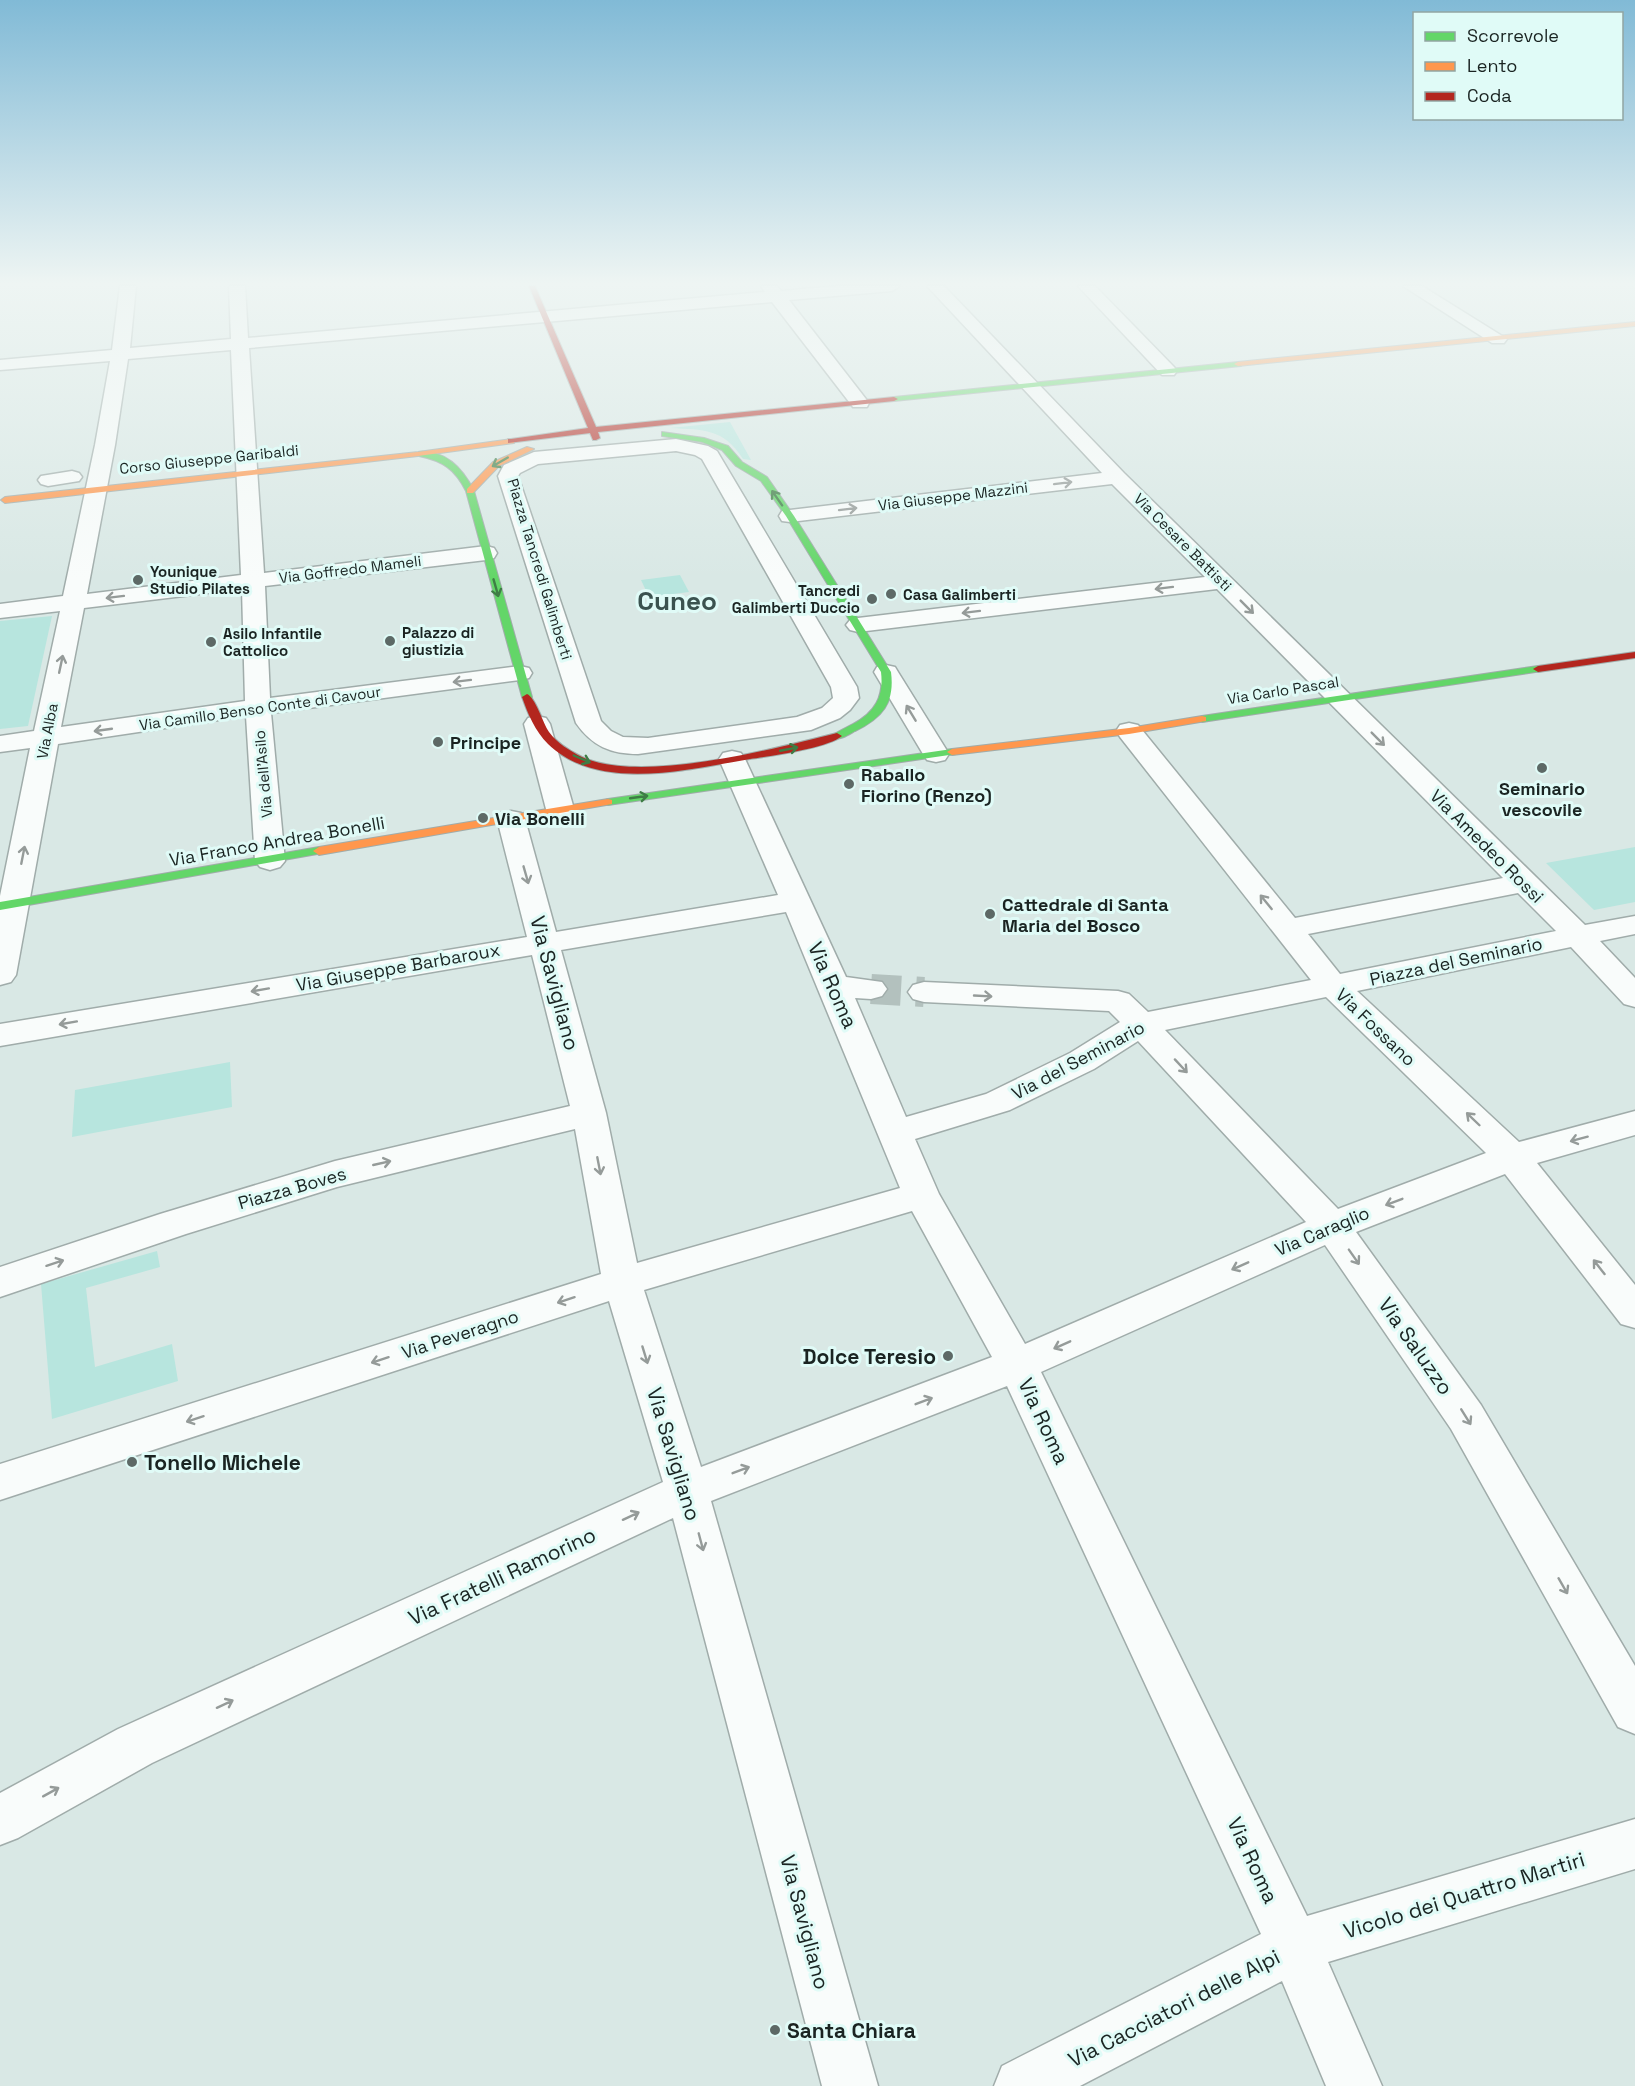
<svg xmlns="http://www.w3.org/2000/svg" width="1635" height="2086" font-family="'Space Grotesk',sans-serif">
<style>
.green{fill:#b7e5de}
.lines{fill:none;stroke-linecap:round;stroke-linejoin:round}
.street-tunnel{stroke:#b3c1be;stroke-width:30;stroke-dasharray:30 15;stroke-linecap:butt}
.street-casing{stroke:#a0acaa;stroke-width:3}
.fast-casing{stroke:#a0acaa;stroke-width:2}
.slow-casing{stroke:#a0acaa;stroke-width:2}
.jam-casing{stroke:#a0acaa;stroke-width:2}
.street{fill:#f9fcfb;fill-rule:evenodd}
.fast{fill:#63d668;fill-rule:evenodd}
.slow{fill:#ff974d;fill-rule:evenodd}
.jam{fill:#b3261e;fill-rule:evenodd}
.oneway{stroke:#3e7d45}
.oneway2{stroke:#959b99}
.poi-dot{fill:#5d6966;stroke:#e0fbf7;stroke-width:2}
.labels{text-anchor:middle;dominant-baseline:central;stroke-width:6;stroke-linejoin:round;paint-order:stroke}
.far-street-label{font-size:15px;fill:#1a2422;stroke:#e0fbf7}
.far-poi-label{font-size:15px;font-weight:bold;fill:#1a2422;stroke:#e0fbf7;text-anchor:start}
.poi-label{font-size:18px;font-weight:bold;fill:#1a2422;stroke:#e0fbf7;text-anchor:start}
.street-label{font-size:18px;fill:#1a2422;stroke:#e0fbf7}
.near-street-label{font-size:21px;fill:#1a2422;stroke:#e0fbf7}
.near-poi-label{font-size:21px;font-weight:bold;fill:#1a2422;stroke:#e0fbf7;text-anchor:start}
.far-town-label{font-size:26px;font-weight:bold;fill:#3b524f;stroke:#e0fbf7}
</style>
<rect width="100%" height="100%" fill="#d9e8e5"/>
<g class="green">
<path d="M 730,422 L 751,460 L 743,459 C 723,428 704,430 670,428 Z"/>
<polygon points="680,575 689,592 649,597 641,580"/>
<polygon points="52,616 28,726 0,729 0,621"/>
<polygon points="1635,847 1635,902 1594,910 1546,863"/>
<polygon points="230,1062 232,1107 72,1137 75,1090"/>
<polygon points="157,1251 160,1267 86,1288 95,1367 172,1344 178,1381 52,1419 41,1284"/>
</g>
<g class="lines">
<polyline class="street-tunnel" points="871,989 924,992"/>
<g class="street-casing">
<g id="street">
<path d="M 120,286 L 136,286 L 130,348 L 231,339 L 229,286 L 245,286 L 248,338 L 765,292 L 761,286 L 777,286 L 781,291 L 838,286 L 900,286 L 892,291 L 789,300 L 869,403 L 867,407 L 853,407 L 772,302 L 249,348 L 264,573 L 486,546 L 494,548 L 497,553 L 494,558 L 486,560 L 265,586 L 270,698 L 520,666 L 529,668 L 532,673 L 529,678 L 520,680 L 271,713 L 285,861 L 280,867 L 270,870 L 260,867 L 255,861 L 246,716 L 58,744 L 16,975 L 11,982 L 0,985 L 0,896 L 30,748 L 0,752 L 0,736 L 34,731 L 60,611 L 0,618 L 0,604 L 63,596 L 95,445 L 110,361 L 0,370 L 0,360 L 112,350 ZM 231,350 L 241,575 L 87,594 L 115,445 L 128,359 ZM 242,589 L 245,701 L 61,727 L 84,608 Z"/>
<path d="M 927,286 L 944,286 L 1124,473 L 1585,925 L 1635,916 L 1635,934 L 1600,941 L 1635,978 L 1635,1007 L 1624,1004 L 1571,947 L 1357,991 L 1519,1142 L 1635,1111 L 1635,1135 L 1537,1163 L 1635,1285 L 1635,1328 L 1621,1324 L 1505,1174 L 1356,1232 L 1481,1405 L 1635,1666 L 1635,1734 L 1618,1727 L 1451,1429 L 1325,1245 L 1041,1372 L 1307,1916 L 1635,1819 L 1635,1869 L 1328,1962 L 1382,2086 L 1326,2086 L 1282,1981 L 1080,2086 L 994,2086 L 1002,2066 L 1261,1934 L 1007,1386 L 711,1501 L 878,2086 L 822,2086 L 673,1518 L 152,1763 L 18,1838 L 0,1845 L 0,1793 L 118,1729 L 663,1482 L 609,1301 L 0,1500 L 0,1464 L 601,1274 L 575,1129 L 337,1187 L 186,1234 L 0,1297 L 0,1267 L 160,1214 L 335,1161 L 570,1106 L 532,955 L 0,1046 L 0,1024 L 527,937 L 497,819 L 501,813 L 511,811 L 521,813 L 525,819 L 556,932 L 778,895 L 719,759 L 723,753 L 732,751 L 741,753 L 745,759 L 846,977 L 882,982 L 887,989 L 882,996 L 871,999 L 855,998 L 906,1117 L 986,1094 L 1070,1053 L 1120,1022 L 1109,1011 L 924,1002 L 913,999 L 908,992 L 913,985 L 924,982 L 1118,991 L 1129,994 L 1148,1012 L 1311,980 L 1120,737 L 1116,731 L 1120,725 L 1129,723 L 1138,725 L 1295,918 L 1503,878 L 1217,589 L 858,632 L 850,630 L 846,625 L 850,620 L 858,618 L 1205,577 L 1112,484 L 790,522 L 782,521 L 779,516 L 782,511 L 790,510 L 1102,473 ZM 1518,893 L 1556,931 L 1340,974 L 1308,934 ZM 786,912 L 900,1188 L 637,1263 L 606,1113 L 561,950 ZM 1326,997 L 1486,1153 L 1338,1209 L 1165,1030 ZM 1138,1041 L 1306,1222 L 1025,1344 L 939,1194 L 915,1139 L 1010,1110 L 1094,1069 ZM 912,1211 L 992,1357 L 701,1467 L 644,1290 Z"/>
<polygon points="1078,286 1095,286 1174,367 1177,371 1174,375 1162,375"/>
<polygon points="1403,286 1422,286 1507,339 1504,343 1492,343"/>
<path d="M 676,439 L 708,446 L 717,451 L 857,687 L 859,698 L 850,710 L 840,718 L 811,730 L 638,754 C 611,754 592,746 576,723 L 498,476 L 504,465 L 534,452 ZM 676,451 L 695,455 L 702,459 L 831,687 L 833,698 L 822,708 L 797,717 L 648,738 L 623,737 L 611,731 L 601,721 L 518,476 L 520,473 L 538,464 Z"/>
<polygon points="72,471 79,473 82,477 79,481 48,486 41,484 38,480 41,476"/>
<polygon points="886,665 895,667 898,672 949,754 945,760 936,762 927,760 923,754 874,672 877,667"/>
<polygon points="537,716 546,718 550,724 574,809 570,815 560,817 550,815 546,809 524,724 528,718"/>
</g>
</g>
<g class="fast-casing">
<g id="fast">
<polygon points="1238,362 1241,362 1241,366 894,401 890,399 894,397"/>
<path d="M 662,432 L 704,438 L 728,446 L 742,462 L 767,477 L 794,516 L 891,672 C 895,703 882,718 855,731 C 848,735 841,740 833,738 L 832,736 C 838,731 846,728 853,724 C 875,712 884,697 881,672 L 786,516 L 761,481 L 736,466 L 722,450 L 702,442 L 662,436 Z"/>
<path d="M 419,452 C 446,450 463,469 474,491 L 532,697 L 531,699 L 527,700 L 522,697 L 466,491 C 455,469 443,461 419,456 Z"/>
<polygon points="1538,666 1543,669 1542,671 1202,722 1197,719 1202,716"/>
<polygon points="952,749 956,750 956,754 608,805 602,802 608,799"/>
<polygon points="319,847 323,849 325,851 323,853 0,910 0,902"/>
</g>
</g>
<g class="slow-casing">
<g id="slow">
<polygon points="1635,322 1635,326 1238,366 1234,364 1238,362"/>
<polygon points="511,439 514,439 514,443 418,456 5,503 1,500 5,497 418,452"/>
<polygon points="527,447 534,449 499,466 473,493 467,493 467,489 493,462"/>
<polygon points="1202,716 1206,717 1206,721 1129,734 952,755 947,752 952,749 1129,728"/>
<polygon points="608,799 612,800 612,804 319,855 313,851 319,847"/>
</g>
</g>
<g class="jam-casing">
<g id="jam">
<polygon points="529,286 535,286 596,427 894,397 898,399 894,401 598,432 600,438 596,440 593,440 590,433 508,443 508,439 511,439 588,428"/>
<polygon points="1635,652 1635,658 1538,672 1533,669 1538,666"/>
<path d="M 527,694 C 535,697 543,723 549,732 C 557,743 570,751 582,757 C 641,784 774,749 837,733 L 842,736 C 828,748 771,756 750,759 C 690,769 599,793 548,744 C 535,731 528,714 522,697 Z"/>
</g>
</g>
<use href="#street" class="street"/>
<use href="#fast" class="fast"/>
<use href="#slow" class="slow"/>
<use href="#jam" class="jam"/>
</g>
<defs><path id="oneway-shaft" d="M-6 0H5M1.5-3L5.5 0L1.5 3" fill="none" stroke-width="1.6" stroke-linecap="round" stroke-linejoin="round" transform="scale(1.5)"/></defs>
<g class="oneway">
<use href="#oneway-shaft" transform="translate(500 462) rotate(150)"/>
<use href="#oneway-shaft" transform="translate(777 498) rotate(-125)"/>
<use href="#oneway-shaft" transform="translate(496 588) rotate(74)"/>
<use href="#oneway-shaft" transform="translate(789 749) rotate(-11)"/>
<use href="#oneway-shaft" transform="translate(582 759) rotate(23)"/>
<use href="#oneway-shaft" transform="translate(639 797) rotate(-8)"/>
</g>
<g class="oneway2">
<use href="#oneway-shaft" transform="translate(1063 483) rotate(-7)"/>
<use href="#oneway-shaft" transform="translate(848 509) rotate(-7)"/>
<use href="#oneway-shaft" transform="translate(1164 588) rotate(173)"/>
<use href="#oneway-shaft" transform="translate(115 597) rotate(173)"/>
<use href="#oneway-shaft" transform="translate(1247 607) rotate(45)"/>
<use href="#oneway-shaft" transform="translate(971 612) rotate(173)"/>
<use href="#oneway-shaft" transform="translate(61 664) rotate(-78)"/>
<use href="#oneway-shaft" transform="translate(462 681) rotate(173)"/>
<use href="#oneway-shaft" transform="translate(911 713) rotate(-121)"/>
<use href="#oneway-shaft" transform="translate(103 730) rotate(172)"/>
<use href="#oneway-shaft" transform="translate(1378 739) rotate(45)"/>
<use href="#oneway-shaft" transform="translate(23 855) rotate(-79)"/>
<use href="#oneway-shaft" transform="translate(526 875) rotate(74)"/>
<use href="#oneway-shaft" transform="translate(1266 902) rotate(-129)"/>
<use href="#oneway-shaft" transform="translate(260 990) rotate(170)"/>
<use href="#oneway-shaft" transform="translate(983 996) rotate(3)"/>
<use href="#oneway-shaft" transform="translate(68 1023) rotate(170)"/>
<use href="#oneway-shaft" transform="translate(1181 1066) rotate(47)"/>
<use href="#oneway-shaft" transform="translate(1473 1119) rotate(-136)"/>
<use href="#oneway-shaft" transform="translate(1579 1139) rotate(165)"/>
<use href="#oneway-shaft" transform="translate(382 1163) rotate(-13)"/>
<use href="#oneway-shaft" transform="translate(599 1166) rotate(79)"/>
<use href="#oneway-shaft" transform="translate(1394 1202) rotate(159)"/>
<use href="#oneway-shaft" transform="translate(1354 1257) rotate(55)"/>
<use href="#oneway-shaft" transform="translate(55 1263) rotate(-18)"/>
<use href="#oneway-shaft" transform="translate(1240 1266) rotate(156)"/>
<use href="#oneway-shaft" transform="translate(1599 1267) rotate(-128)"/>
<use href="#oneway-shaft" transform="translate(566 1300) rotate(162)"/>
<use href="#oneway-shaft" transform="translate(1062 1345) rotate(156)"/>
<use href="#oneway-shaft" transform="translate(645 1355) rotate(73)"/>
<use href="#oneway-shaft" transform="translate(380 1360) rotate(162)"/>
<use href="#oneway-shaft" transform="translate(924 1401) rotate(-21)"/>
<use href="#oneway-shaft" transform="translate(1466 1417) rotate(58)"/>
<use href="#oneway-shaft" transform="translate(195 1419) rotate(162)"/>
<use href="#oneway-shaft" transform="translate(741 1470) rotate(-21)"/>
<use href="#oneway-shaft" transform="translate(631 1516) rotate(-25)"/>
<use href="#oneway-shaft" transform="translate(701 1542) rotate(75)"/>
<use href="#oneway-shaft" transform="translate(1563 1586) rotate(60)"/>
<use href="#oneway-shaft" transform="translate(225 1704) rotate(-25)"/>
<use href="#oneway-shaft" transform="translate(51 1792) rotate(-29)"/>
</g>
<linearGradient id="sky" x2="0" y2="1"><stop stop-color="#81bad6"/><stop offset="0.49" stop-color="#eef5f3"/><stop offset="1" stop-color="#eef5f3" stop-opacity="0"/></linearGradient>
<rect width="1635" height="578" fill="url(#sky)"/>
<g class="poi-dot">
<circle cx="138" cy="580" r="6"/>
<circle cx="891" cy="594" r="6"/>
<circle cx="872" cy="599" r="6"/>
<circle cx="390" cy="641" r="6"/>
<circle cx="211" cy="642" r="6"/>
<circle cx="438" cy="742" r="6"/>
<circle cx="1542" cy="768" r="6"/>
<circle cx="849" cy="784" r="6"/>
<circle cx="483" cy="818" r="6"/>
<circle cx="990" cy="914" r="6"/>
<circle cx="948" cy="1356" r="6"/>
<circle cx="132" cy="1462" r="6"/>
<circle cx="775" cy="2030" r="6"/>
</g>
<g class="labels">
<g class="far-street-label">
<text transform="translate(209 459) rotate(-6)">Corso Giuseppe Garibaldi</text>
<text transform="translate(953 496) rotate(-7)">Via Giuseppe Mazzini</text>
<text transform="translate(1183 542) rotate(45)">Via Cesare Battisti</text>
<text transform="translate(350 569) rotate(-7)">Via Goffredo Mameli</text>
<text transform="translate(540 569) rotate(73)">Piazza Tancredi Galimberti</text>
<text transform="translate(1283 690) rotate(-9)">Via Carlo Pascal</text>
<text transform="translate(260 708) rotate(-8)">Via Camillo Benso Conte di Cavour</text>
<text transform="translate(47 731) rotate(-79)">Via Alba</text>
<text transform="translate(263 774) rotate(-95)">Via dell'Asilo</text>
</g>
<g class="far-poi-label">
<text x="150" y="571">Younique<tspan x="150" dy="17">Studio Pilates</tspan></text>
<text x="860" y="590" text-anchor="end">Tancredi<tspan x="860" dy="17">Galimberti Duccio</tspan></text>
<text x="903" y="594">Casa Galimberti</text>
<text x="402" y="632">Palazzo di<tspan x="402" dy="17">giustizia</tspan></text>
<text x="223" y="633">Asilo Infantile<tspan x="223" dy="17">Cattolico</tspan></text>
</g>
<g class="poi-label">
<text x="450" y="742">Principe</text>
<text x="861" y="774">Raballo<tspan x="861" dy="21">Fiorino (Renzo)</tspan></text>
<text x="1542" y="788" text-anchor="middle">Seminario<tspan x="1542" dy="21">vescovile</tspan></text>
<text x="495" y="818">Via Bonelli</text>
<text x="1002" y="904">Cattedrale di Santa<tspan x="1002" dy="21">Maria del Bosco</tspan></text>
</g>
<g class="street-label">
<text transform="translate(277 841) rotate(-10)">Via Franco Andrea Bonelli</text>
<text transform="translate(1487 846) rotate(45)">Via Amedeo Rossi</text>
<text transform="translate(1456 961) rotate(-12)">Piazza del Seminario</text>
<text transform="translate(398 967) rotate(-10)">Via Giuseppe Barbaroux</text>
<text transform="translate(1376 1027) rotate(44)">Via Fossano</text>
<text transform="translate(1078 1060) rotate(-28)">Via del Seminario</text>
<text transform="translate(292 1188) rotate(-16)">Piazza Boves</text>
<text transform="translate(1322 1231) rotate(-23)">Via Caraglio</text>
<text transform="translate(460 1334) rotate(-18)">Via Peveragno</text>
</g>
<g class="near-street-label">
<text transform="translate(555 983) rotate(75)">Via Savigliano</text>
<text transform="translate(833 985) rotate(66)">Via Roma</text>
<text transform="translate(1416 1346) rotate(55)">Via Saluzzo</text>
<text transform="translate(1044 1421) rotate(65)">Via Roma</text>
<text transform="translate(674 1454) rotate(73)">Via Savigliano</text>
<text transform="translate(502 1576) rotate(-25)">Via Fratelli Ramorino</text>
<text transform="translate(1253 1860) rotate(65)">Via Roma</text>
<text transform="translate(1464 1895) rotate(-17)">Vicolo dei Quattro Martiri</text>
<text transform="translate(805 1922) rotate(75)">Via Savigliano</text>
<text transform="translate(1174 2008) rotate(-27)">Via Cacciatori delle Alpi</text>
</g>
<g class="near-poi-label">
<text x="936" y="1356" text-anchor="end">Dolce Teresio</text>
<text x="144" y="1462">Tonello Michele</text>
<text x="787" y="2030">Santa Chiara</text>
</g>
<g class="far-town-label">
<text x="677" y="601">Cuneo</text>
</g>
</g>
<rect x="1413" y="12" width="210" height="108" fill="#e0fbf7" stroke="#91a5a2" stroke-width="1.5"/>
<rect x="1425" y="32" width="30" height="9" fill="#63d668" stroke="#91a5a2" stroke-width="1.5"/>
<text x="1467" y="42" font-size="18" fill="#1a2422">Scorrevole</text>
<rect x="1425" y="62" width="30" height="9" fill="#ff974d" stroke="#91a5a2" stroke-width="1.5"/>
<text x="1467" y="72" font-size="18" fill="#1a2422">Lento</text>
<rect x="1425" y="92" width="30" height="9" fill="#b3261e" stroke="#91a5a2" stroke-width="1.5"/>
<text x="1467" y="102" font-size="18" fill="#1a2422">Coda</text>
</svg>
